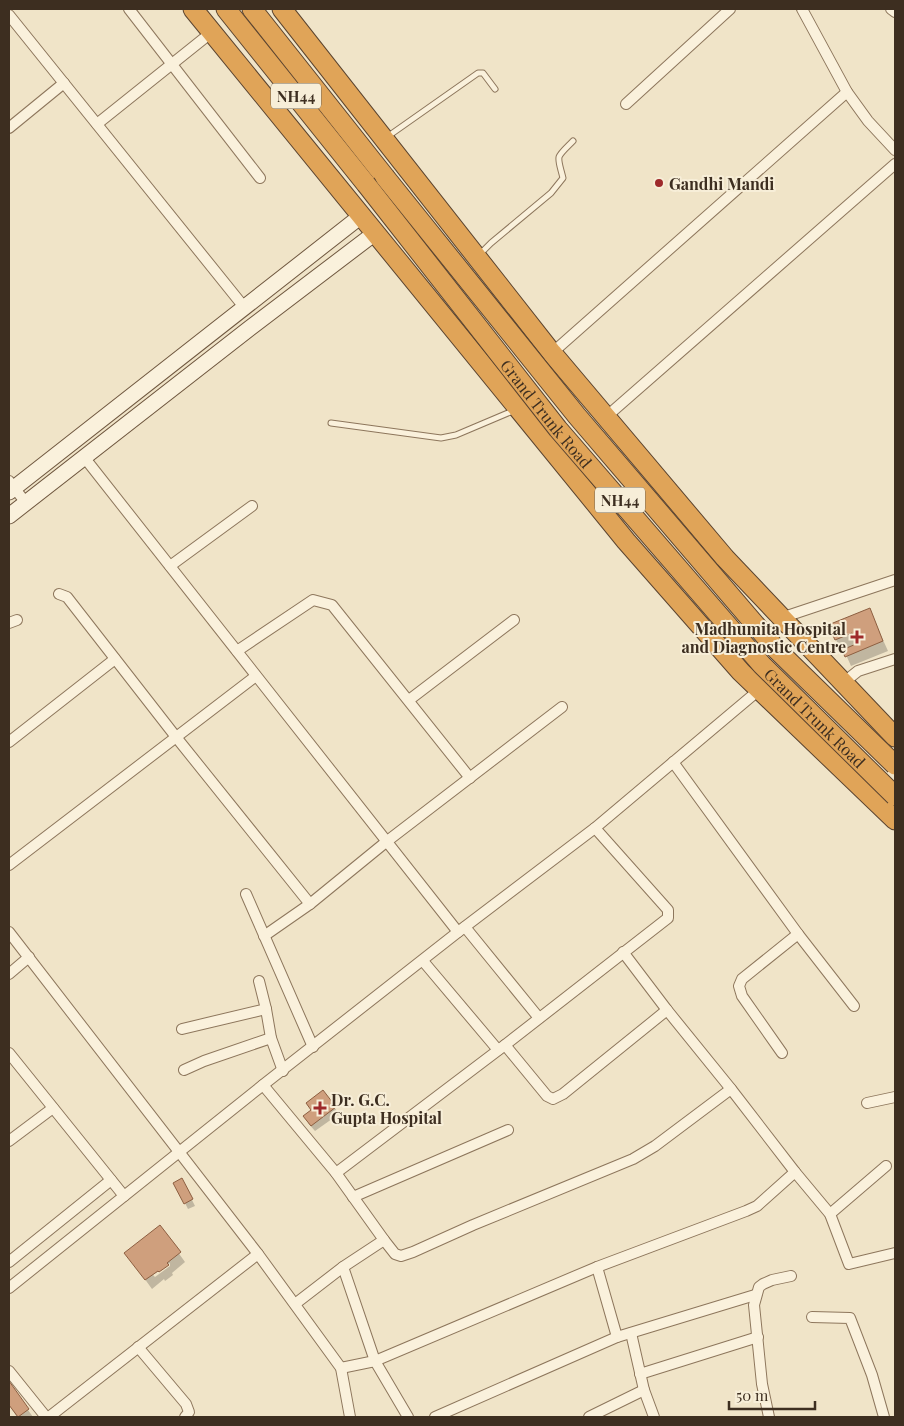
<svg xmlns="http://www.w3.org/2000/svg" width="904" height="1426" font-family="'Playfair Display',serif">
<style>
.shadow{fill:#0003;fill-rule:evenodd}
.building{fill:#cf9f7d;stroke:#8d5f41}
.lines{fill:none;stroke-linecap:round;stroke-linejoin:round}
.lane-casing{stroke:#8d765c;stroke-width:7}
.street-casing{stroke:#8d765c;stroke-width:12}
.secondary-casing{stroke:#6f573f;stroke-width:17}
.highway-casing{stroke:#5b4430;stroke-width:21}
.lane{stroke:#faf1dc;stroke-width:5}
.street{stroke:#faf1dc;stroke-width:10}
.secondary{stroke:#faf1dc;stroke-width:15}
.highway{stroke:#e0a458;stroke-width:19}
.highway-bridge-casing{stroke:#5b4430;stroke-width:21;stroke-linecap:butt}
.highway-bridge{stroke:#e0a458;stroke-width:19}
.poi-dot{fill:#9e2a2b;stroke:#f7eed8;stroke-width:2}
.labels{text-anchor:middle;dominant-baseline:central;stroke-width:4;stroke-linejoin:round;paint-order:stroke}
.shield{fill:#f7eed8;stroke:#756857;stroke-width:1}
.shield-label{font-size:15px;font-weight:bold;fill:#3d2e20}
.poi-label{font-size:16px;font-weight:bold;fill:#3d2e20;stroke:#f7eed8;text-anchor:start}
.street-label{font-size:16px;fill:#3d2e20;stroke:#f7eed8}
</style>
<rect width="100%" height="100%" fill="#f0e4c8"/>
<g class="shadow">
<polygon points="869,609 888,651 851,666 843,648 841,649 836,640 830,625"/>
<polygon points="323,1092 339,1114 315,1131 308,1123"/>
<polygon points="185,1186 195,1206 188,1209 185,1203"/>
<path d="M 160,1227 L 185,1262 L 172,1273 L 173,1275 L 165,1281 L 164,1279 L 152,1289 L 126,1253 ZM 170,1263 L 170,1266 L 155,1277 L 153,1275 Z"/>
<polygon points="9,1383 28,1410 33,1417 17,1417 9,1405"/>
</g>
<g class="building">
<polygon points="870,608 883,641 845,657 842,650 856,644 852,633 835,640 828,625"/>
<polygon points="323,1090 336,1107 311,1126 303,1116 311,1110 306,1103"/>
<polygon points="182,1178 193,1199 184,1204 173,1183"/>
<polygon points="160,1225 181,1252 167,1263 169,1265 159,1272 158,1271 145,1280 124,1253"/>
<polygon points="9,1381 29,1409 18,1417 9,1405"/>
</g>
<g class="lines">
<g class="lane-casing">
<g id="lane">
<polyline points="387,137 478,73 483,73 495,89"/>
<path d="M 479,255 L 491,243 L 551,193 L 563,178 C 557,154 555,159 573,141"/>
<polyline points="331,423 441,438 456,435 515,410"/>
</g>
</g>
<g class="street-casing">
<g id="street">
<polyline points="129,9 260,178"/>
<polyline points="802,9 847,92 868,121 895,150"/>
<polyline points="891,9 895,12"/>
<polyline points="9,15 244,307"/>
<polyline points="626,104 730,9"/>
<polyline points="97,124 212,32"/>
<polyline points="9,128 64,83"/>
<polyline points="552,353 847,92"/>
<polyline points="606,417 895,164"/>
<polyline points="84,457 458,932"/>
<polyline points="9,481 26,503"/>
<polyline points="170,566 252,506"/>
<polyline points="59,594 67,597 176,737 310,904"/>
<polyline points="781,618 895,580"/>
<polyline points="9,623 17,620"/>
<polyline points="237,651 313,600 332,605 470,778"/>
<polyline points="843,683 858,671 895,659"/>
<polyline points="409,700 514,620"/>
<polyline points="9,742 115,659"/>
<polyline points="673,762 798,934 854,1006"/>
<polyline points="9,865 256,676"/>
<polyline points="246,894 313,1047"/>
<polyline points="465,927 539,1018"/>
<polyline points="9,932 258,1254 341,1368 350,1417"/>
<polyline points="264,936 310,904 386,842 562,707"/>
<polyline points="623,952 667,1010 731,1089 795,1172 830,1214 849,1264 895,1253"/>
<polyline points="423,961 498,1050"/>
<polyline points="9,974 29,957"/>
<polyline points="259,981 266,1009 271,1038 283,1071"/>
<polyline points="182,1029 266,1009"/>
<polyline points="505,1045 547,1096 553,1099 563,1094 667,1010"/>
<polyline points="9,1053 124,1196"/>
<polyline points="782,1053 742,996 739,986 742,979 798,934"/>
<polyline points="184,1070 204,1061 271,1038"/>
<polyline points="263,1085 336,1173 384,1240 395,1254 401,1256 413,1252 473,1225 633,1159 655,1146 731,1089"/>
<polyline points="867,1103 895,1097"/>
<polyline points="9,1141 53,1108"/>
<polyline points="336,1173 505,1045 668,918 668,910 595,828"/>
<polyline points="353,1197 508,1130"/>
<polyline points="830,1214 886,1166"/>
<polyline points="9,1262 111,1180"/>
<polyline points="343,1267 375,1361 408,1417"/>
<polyline points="597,1267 617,1337"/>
<polyline points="9,1288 263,1085 458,932 595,828 759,690"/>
<polyline points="295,1304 343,1267 384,1240"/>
<polyline points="812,1317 850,1318 872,1375 884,1417"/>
<polyline points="631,1333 644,1390 654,1417"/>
<polyline points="138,1347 186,1404 189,1412 185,1417"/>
<polyline points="341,1368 375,1361 597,1267 746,1211 757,1206 795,1172"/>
<polyline points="9,1371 46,1417"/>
<polyline points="640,1374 758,1337"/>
<polyline points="49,1417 258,1254"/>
<polyline points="435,1417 617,1337 755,1295"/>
<polyline points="589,1417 644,1390"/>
<polyline points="769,1417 762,1384 754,1305 759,1287 763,1284 772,1280 791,1276"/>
</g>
</g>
<g class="secondary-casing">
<g id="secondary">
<polyline points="9,492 361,216"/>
<polyline points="9,516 250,328 375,233"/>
</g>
</g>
<g class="highway-casing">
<g id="highway">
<polyline points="193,9 626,541 741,672 895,820"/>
<polyline points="226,9 366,184"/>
<polyline points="252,9 385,177"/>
<polyline points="282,9 552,353 725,558 895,737"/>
</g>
</g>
<use href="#lane" class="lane"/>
<use href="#street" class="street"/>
<use href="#secondary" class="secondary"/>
<use href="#highway" class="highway"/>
<g class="highway-bridge-casing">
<g id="highway-bridge">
<polyline points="385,177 577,416 777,650 895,765"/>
<path id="s1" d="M 366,184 L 558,429 L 762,665 L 895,796"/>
</g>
</g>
<use href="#highway-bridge" class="highway-bridge"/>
</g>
<g class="poi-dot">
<circle cx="659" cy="183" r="5"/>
<path d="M854.5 629.5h5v5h5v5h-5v5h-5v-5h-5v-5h5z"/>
<path d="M317.5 1100.5h5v5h5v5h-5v5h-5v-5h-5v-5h5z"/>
</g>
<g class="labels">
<g class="shield">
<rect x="271" y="83.5" width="50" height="25" rx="4"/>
<rect x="595" y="487.5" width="50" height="25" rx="4"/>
</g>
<g class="shield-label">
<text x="296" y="96">NH44</text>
<text x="620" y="500">NH44</text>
</g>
<g class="poi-label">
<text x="669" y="183">Gandhi Mandi</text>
<text x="846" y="628" text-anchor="end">Madhumita Hospital<tspan x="846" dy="18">and Diagnostic Centre</tspan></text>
<text x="331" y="1099">Dr. G.C.<tspan x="331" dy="18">Gupta Hospital</tspan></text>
</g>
<g class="street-label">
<text stroke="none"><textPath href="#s1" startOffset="292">Grand Trunk Road</textPath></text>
<text stroke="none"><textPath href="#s1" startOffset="698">Grand Trunk Road</textPath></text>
</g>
</g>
<rect width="904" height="1426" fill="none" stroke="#3d2e20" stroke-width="20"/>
<path d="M729 1401v8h86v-8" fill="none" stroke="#3d2e20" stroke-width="2.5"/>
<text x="736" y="1401" font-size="15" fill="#3d2e20" stroke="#f7eed8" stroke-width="4" paint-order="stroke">50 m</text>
</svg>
